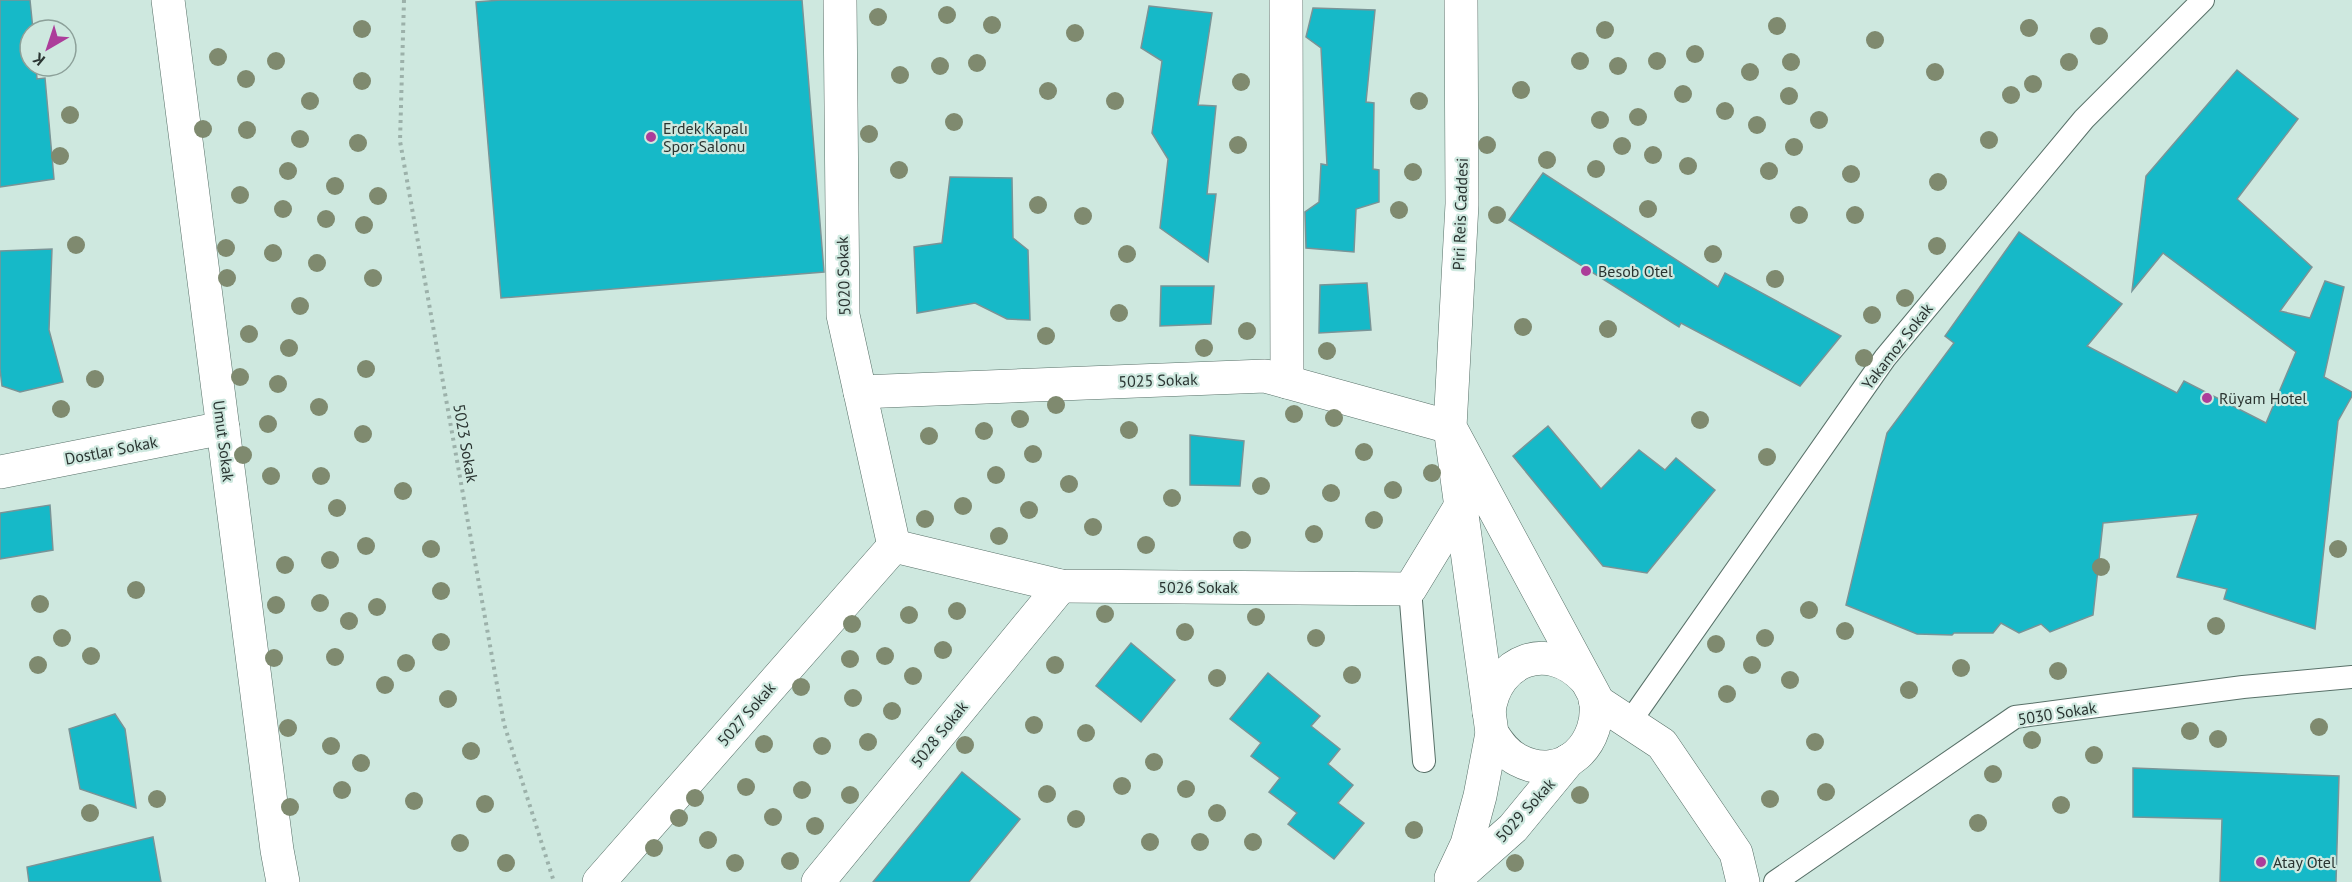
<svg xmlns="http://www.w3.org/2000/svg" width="2352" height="882" font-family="'PT Sans',sans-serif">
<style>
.building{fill:#16b9c8;stroke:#799497;stroke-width:1.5}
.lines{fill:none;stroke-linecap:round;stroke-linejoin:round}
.lane-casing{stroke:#587068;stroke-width:24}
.street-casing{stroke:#587068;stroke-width:34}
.secondary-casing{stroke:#587068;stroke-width:34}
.primary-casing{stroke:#587068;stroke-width:34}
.path{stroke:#9cb1aa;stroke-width:4;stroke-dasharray:3 4.5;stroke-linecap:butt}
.lane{stroke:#fff;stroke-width:22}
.street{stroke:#fff;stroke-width:33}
.secondary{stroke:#fff;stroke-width:33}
.primary{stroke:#fff;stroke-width:33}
.tree{fill:#7f8a6f}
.poi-dot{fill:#ac3d9a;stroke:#cee8df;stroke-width:2}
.labels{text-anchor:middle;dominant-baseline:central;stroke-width:4.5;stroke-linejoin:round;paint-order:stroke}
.poi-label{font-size:16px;fill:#2a3431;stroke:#cee8df;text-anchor:start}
.street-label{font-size:16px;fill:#2a3431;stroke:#cee8df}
</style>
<rect width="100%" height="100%" fill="#cee8df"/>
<g class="building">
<polygon points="0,0 30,0 33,30 30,30 30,66 36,66 37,79 45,78 54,179 0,187"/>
<polygon points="501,0 802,0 824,272 501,298 476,2"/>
<polygon points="1149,6 1212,13 1198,105 1216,106 1207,194 1216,194 1208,262 1160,228 1168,159 1152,133 1162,61 1141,48"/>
<polygon points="1313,8 1375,10 1366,102 1374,103 1373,169 1379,170 1379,202 1356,209 1354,252 1306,248 1305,212 1319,202 1321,164 1327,165 1321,48 1306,37"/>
<polygon points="2237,70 2298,119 2237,199 2312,267 2280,311 2310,318 2325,281 2344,287 2324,377 2352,392 2352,396 2338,421 2315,629 2224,599 2227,589 2177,577 2198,514 2103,523 2093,615 2050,632 2041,624 2019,633 2001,623 1993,633 1954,633 1952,635 1917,634 1846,605 1887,433 1954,343 1945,336 2019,232 2122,304 2087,346 2177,393 2184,381 2266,423 2296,352 2163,253 2132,291 2146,176"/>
<polygon points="1543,173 1718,287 1725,273 1841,336 1800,386 1681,323 1679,327 1509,220"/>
<polygon points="950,177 1012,178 1013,238 1028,250 1030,320 1007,319 975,303 917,313 914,247 942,243"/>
<polygon points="52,249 49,330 63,382 20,392 2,386 0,369 0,251"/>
<polygon points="1367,283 1371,330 1319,333 1320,285"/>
<polygon points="1161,286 1214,286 1211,324 1160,326"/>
<polygon points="1548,426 1601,489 1639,450 1665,470 1676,458 1715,490 1647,573 1603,566 1513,456"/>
<polygon points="1190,435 1244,441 1240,486 1190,485"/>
<polygon points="50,505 53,550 0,559 0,513"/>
<polygon points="1131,643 1175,680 1141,722 1096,686"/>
<polygon points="1268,673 1320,716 1311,726 1340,749 1328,764 1353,785 1338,803 1364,823 1334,859 1288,824 1297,813 1269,792 1280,778 1251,756 1261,743 1230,719"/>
<polygon points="115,714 125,729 136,808 80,789 69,729"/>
<polygon points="2133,768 2339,776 2336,882 2220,882 2222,819 2133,817"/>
<polygon points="962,772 1020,819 969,882 873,882"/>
<polygon points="153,837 161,882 29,882 27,867"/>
</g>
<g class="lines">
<g class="lane-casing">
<g id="lane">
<polyline points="1410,589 1424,761"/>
<polyline points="1629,723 1885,358 2084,119 2203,0"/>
<polyline points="1775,882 2015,717 2243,687 2352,677"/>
</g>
</g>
<g class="street-casing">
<g id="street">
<polyline points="168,0 277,850 283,882"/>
<polyline points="840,0 843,315 894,546"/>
<polyline points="1286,0 1287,382"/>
<polyline points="860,392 1265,376 1450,427"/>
<polyline points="0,472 223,428"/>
<polyline points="894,546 1061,586 1410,589 1460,507"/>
<polyline points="599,882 894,546"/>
<polyline points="818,882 1061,586"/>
</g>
</g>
<g class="secondary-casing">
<g id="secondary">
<polyline points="1595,700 1662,744 1736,853 1743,882"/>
<polyline points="1451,878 1467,844 1480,796 1492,733"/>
<polyline points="1452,882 1513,828 1569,760"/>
</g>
</g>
<g class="primary-casing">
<g id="primary">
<path d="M 1450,427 L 1595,696 C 1604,743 1563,784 1518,760 C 1506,754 1499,744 1492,733 L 1450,427 L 1462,204 L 1461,0"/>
<path d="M 1489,712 C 1495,659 1549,640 1585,679"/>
</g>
</g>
<polyline class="path" points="404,0 400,141 504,724 554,882"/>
<use href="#lane" class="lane"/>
<use href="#street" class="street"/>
<use href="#secondary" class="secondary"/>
<use href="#primary" class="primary"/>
</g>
<g class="tree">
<circle cx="947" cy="15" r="9"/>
<circle cx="878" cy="17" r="9"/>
<circle cx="992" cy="25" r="9"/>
<circle cx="1777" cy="26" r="9"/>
<circle cx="2029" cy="28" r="9"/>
<circle cx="362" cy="29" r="9"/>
<circle cx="1605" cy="30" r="9"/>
<circle cx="1075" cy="33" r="9"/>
<circle cx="2099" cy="36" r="9"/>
<circle cx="1875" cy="40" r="9"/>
<circle cx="1695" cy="54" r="9"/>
<circle cx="218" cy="57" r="9"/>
<circle cx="276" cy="61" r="9"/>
<circle cx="1580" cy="61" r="9"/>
<circle cx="1657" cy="61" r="9"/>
<circle cx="1791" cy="62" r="9"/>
<circle cx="2069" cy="62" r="9"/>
<circle cx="977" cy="63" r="9"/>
<circle cx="940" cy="66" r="9"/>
<circle cx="1618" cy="66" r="9"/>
<circle cx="1750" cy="72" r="9"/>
<circle cx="1935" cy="72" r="9"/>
<circle cx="900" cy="75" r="9"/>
<circle cx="246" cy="79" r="9"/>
<circle cx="362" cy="81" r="9"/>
<circle cx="1241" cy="82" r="9"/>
<circle cx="2033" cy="84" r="9"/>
<circle cx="1521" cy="90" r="9"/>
<circle cx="1048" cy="91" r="9"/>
<circle cx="1683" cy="94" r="9"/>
<circle cx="2011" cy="95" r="9"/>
<circle cx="1789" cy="96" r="9"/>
<circle cx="310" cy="101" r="9"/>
<circle cx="1115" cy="101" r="9"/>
<circle cx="1419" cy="101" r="9"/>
<circle cx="1725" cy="111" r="9"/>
<circle cx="70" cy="115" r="9"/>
<circle cx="1638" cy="117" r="9"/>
<circle cx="1600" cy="120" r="9"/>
<circle cx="1819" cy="120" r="9"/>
<circle cx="954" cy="122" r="9"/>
<circle cx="1757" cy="125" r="9"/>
<circle cx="203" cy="129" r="9"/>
<circle cx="247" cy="130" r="9"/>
<circle cx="869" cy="134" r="9"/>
<circle cx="300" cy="139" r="9"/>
<circle cx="1989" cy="140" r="9"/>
<circle cx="358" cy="143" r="9"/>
<circle cx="1238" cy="145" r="9"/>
<circle cx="1487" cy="145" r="9"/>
<circle cx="1622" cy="146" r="9"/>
<circle cx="1794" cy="147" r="9"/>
<circle cx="1653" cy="155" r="9"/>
<circle cx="60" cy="156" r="9"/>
<circle cx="1547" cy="160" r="9"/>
<circle cx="1688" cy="166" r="9"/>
<circle cx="1596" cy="169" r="9"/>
<circle cx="899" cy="170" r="9"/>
<circle cx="288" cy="171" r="9"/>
<circle cx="1769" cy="171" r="9"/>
<circle cx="1413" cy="172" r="9"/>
<circle cx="1851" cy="174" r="9"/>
<circle cx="1938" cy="182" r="9"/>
<circle cx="335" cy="186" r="9"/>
<circle cx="240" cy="195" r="9"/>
<circle cx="378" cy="196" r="9"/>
<circle cx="1038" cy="205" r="9"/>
<circle cx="283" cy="209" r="9"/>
<circle cx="1648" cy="209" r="9"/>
<circle cx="1399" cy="210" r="9"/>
<circle cx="1497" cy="215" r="9"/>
<circle cx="1799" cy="215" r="9"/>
<circle cx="1855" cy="215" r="9"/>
<circle cx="1083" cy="216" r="9"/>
<circle cx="326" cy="219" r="9"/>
<circle cx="364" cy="225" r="9"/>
<circle cx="76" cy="245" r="9"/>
<circle cx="1937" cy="246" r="9"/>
<circle cx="226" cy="248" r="9"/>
<circle cx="273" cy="253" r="9"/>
<circle cx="1127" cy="254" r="9"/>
<circle cx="1713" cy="254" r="9"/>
<circle cx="317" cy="263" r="9"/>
<circle cx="227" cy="278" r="9"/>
<circle cx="373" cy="278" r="9"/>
<circle cx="1775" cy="279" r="9"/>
<circle cx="1905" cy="298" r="9"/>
<circle cx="300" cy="306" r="9"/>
<circle cx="1119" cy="313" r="9"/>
<circle cx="1872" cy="315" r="9"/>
<circle cx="1523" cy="327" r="9"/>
<circle cx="1608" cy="329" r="9"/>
<circle cx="1247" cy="331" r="9"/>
<circle cx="249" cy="334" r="9"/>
<circle cx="1046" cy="336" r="9"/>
<circle cx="289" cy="348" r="9"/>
<circle cx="1204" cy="348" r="9"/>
<circle cx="1327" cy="351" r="9"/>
<circle cx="1864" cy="358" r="9"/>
<circle cx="366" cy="369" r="9"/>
<circle cx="240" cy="377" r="9"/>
<circle cx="95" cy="379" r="9"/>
<circle cx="278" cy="384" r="9"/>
<circle cx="1056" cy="405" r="9"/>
<circle cx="319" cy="407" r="9"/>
<circle cx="61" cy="409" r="9"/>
<circle cx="1294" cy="414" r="9"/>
<circle cx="1334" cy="418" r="9"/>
<circle cx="1020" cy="419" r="9"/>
<circle cx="1700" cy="420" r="9"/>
<circle cx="268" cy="424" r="9"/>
<circle cx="1129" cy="430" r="9"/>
<circle cx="984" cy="431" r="9"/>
<circle cx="363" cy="434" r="9"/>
<circle cx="929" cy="436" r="9"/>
<circle cx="1364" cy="452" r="9"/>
<circle cx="1033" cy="454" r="9"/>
<circle cx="243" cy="455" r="9"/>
<circle cx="1767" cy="457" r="9"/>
<circle cx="1432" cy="473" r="9"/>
<circle cx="996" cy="475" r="9"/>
<circle cx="271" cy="476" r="9"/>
<circle cx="321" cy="476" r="9"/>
<circle cx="1069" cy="484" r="9"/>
<circle cx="1261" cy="486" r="9"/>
<circle cx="1393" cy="490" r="9"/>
<circle cx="403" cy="491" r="9"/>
<circle cx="1331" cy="493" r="9"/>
<circle cx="1172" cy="498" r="9"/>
<circle cx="963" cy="506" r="9"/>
<circle cx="337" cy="508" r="9"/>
<circle cx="1029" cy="510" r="9"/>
<circle cx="925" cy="519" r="9"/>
<circle cx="1374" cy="520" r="9"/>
<circle cx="1093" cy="527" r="9"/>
<circle cx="1314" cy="534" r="9"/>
<circle cx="999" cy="536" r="9"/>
<circle cx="1242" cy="540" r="9"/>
<circle cx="1146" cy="545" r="9"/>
<circle cx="366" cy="546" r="9"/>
<circle cx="431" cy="549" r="9"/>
<circle cx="2338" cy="549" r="9"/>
<circle cx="330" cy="560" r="9"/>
<circle cx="285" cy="565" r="9"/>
<circle cx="2101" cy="567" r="9"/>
<circle cx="136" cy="590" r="9"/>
<circle cx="441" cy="591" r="9"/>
<circle cx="320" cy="603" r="9"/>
<circle cx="40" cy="604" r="9"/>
<circle cx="276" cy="605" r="9"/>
<circle cx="377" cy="607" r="9"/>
<circle cx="1809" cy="610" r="9"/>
<circle cx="957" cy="611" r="9"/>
<circle cx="1105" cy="614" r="9"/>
<circle cx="909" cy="615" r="9"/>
<circle cx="1256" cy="617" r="9"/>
<circle cx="349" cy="621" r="9"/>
<circle cx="852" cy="624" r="9"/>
<circle cx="2216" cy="626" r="9"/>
<circle cx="1845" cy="631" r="9"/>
<circle cx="1185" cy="632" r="9"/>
<circle cx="62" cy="638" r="9"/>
<circle cx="1316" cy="638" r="9"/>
<circle cx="1765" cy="638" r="9"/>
<circle cx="441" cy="642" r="9"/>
<circle cx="1716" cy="644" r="9"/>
<circle cx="943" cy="650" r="9"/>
<circle cx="91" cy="656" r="9"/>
<circle cx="885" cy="656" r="9"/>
<circle cx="335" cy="657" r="9"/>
<circle cx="274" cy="658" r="9"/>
<circle cx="850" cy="659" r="9"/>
<circle cx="406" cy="663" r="9"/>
<circle cx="38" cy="665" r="9"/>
<circle cx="1055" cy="665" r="9"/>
<circle cx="1752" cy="665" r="9"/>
<circle cx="1961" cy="668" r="9"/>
<circle cx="2058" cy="671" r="9"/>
<circle cx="1352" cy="675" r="9"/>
<circle cx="913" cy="676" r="9"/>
<circle cx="1217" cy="678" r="9"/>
<circle cx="1790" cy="680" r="9"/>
<circle cx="385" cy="685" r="9"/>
<circle cx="801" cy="687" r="9"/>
<circle cx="1909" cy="690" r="9"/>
<circle cx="1727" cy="694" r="9"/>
<circle cx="853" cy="698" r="9"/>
<circle cx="448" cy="699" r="9"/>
<circle cx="892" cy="711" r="9"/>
<circle cx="1034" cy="725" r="9"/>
<circle cx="2319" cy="727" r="9"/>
<circle cx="288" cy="728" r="9"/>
<circle cx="2190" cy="731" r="9"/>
<circle cx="1086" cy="733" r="9"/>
<circle cx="2218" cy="739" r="9"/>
<circle cx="2032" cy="740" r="9"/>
<circle cx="868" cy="742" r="9"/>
<circle cx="1815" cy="742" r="9"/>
<circle cx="764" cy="744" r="9"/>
<circle cx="965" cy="745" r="9"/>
<circle cx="331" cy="746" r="9"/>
<circle cx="822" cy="746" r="9"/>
<circle cx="471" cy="751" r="9"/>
<circle cx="2094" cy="755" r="9"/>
<circle cx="1154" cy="762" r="9"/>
<circle cx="361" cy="763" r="9"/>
<circle cx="1993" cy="774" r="9"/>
<circle cx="1122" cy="786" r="9"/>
<circle cx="746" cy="787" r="9"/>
<circle cx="1186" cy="789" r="9"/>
<circle cx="342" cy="790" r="9"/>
<circle cx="802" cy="790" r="9"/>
<circle cx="1826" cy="792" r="9"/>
<circle cx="1047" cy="794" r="9"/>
<circle cx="850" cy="795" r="9"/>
<circle cx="1580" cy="795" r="9"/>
<circle cx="695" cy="798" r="9"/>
<circle cx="157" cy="799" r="9"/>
<circle cx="1770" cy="799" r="9"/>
<circle cx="414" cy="801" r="9"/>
<circle cx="485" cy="804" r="9"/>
<circle cx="2061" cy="805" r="9"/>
<circle cx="290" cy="807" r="9"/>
<circle cx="90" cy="813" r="9"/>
<circle cx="1217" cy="813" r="9"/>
<circle cx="773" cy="817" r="9"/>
<circle cx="679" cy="818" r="9"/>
<circle cx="1076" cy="819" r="9"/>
<circle cx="1978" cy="823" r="9"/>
<circle cx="815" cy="826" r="9"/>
<circle cx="1414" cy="830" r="9"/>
<circle cx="708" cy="840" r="9"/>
<circle cx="1150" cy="842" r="9"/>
<circle cx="1200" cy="842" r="9"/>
<circle cx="1253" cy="842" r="9"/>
<circle cx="460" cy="843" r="9"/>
<circle cx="654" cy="848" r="9"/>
<circle cx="790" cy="861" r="9"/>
<circle cx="506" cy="863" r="9"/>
<circle cx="735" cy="863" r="9"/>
<circle cx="1515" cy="863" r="9"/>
</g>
<g class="poi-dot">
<circle cx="651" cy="137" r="6"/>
<circle cx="1586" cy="271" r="6"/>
<circle cx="2207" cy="398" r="6"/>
<circle cx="2261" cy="862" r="6"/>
</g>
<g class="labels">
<g class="poi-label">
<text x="663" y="128">Erdek Kapalı<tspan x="663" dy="18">Spor Salonu</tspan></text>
<text x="1598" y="271">Besob Otel</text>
<text x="2219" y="398">Rüyam Hotel</text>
<text x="2273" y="862">Atay Otel</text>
</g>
<g class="street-label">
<text transform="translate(1460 214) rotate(-88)">Piri Reis Caddesi</text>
<text transform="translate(843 276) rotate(-92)">5020 Sokak</text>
<text transform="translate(1897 346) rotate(-52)">Yakamoz Sokak</text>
<text transform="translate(1158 380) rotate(-2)">5025 Sokak</text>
<text transform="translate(224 441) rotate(83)">Umut Sokak</text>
<text transform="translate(466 443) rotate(80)">5023 Sokak</text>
<text transform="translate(111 450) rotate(-11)">Dostlar Sokak</text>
<text x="1198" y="587">5026 Sokak</text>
<text transform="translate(2057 713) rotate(-9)">5030 Sokak</text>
<text transform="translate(746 714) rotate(-49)">5027 Sokak</text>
<text transform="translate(939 734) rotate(-51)">5028 Sokak</text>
<text transform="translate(1525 810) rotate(-48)">5029 Sokak</text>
</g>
</g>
<g transform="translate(48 48) rotate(219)"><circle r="28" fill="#cee8df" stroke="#8ca099" stroke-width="1.5"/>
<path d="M0-4.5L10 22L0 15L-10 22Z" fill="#ac3d9a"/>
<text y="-9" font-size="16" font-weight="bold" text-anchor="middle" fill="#2a3431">K</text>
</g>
</svg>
